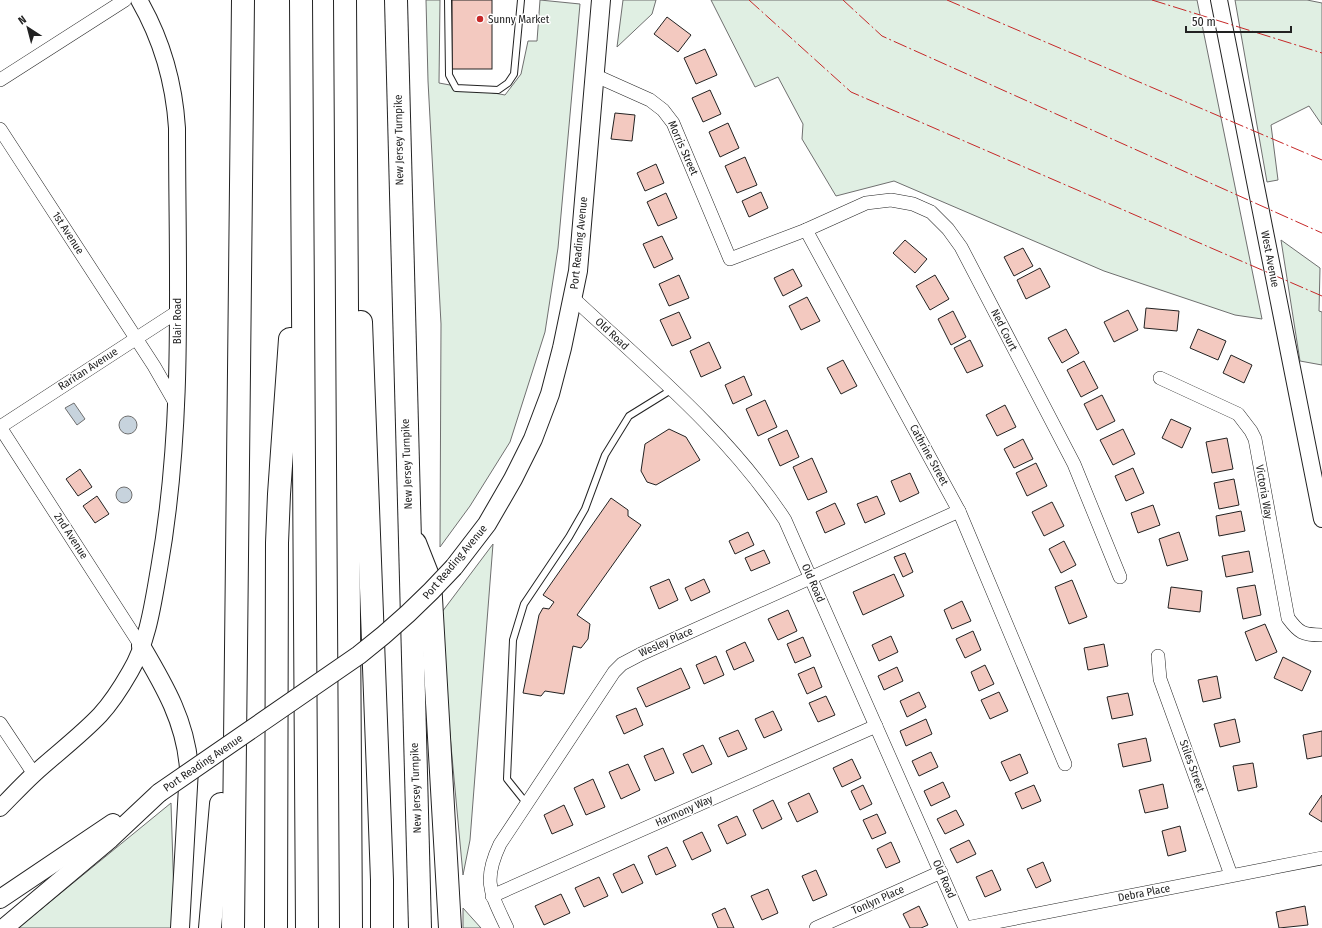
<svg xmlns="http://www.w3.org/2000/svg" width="1322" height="928" font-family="'Fira Sans Condensed',sans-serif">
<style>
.green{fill:#e0efe3;stroke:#6f6f6f}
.water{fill:#c7d3dd;stroke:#6f6f6f}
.building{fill:#f3c9c0;stroke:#222}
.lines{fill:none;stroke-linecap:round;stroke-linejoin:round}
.service-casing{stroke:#222;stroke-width:8}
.minor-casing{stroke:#222;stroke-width:14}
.tertiary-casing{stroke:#222;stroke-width:18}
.secondary-casing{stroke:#222;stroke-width:20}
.motorway-casing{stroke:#222;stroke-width:24}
.service{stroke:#fff;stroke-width:6}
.minor{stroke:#fff;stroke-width:13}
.tertiary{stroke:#fff;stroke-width:16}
.secondary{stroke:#fff;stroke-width:18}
.motorway{stroke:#fff;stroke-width:22}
.secondary-bridge-casing{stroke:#222;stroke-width:20;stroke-linecap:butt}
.secondary-bridge{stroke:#fff;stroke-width:18}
.power{stroke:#c62828;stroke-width:1;stroke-dasharray:14 3 2 3;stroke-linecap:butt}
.poi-dot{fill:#c62828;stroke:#fff;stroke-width:1.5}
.labels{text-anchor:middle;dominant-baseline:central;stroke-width:3;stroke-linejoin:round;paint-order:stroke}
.poi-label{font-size:11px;fill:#222;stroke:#fff;text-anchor:start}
.street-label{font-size:11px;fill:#222;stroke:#fff}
</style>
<rect width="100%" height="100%" fill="#fff"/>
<g class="green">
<polygon points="426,0 440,0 439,83 505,95 521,74 528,41 537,41 540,0 580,4 558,248 545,332 510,442 470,506 440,547 441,324 428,81"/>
<polygon points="623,0 656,0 652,14 617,47"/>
<polygon points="711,0 1197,0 1262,319 1235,315 1104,271 894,181 836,196 802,139 803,124 778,77 755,87"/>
<polygon points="1235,0 1307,0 1322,3 1322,125 1309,106 1271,125 1278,180 1267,182"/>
<polygon points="1281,240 1320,268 1319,311 1322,312 1322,365 1300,361"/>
<polygon points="493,544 470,840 463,875 439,616"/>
<polygon points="171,803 175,928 18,928"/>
<polygon points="463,908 481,928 463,928"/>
</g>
<g class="water">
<polygon points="74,403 85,419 77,425 65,408"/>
<circle cx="128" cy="425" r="9"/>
<circle cx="124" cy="495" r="8"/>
</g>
<g class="building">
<rect x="452" y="0" width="40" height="69"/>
<polygon points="667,17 691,35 678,52 654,34"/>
<polygon points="705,49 717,75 696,84 684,58"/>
<polygon points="710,90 721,114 703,122 692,98"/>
<polygon points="615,113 635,115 632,141 611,139"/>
<polygon points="728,123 739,148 720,157 709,132"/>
<polygon points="745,157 757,185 737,193 725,166"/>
<polygon points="656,164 664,183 645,191 637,173"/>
<polygon points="761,192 768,208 749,217 742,201"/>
<polygon points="666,193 677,218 658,226 647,202"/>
<polygon points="662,236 673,259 654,268 643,244"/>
<polygon points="905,240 927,259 915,273 893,253"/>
<polygon points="1023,248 1033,266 1014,276 1004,257"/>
<polygon points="1040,268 1050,287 1026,299 1017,280"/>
<polygon points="793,269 802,286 783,296 774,278"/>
<polygon points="679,275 689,298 669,306 659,284"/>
<polygon points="935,275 949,299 930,310 916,286"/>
<polygon points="807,297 820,321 801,330 789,306"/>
<polygon points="1146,308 1179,311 1177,331 1144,328"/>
<polygon points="1128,310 1138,330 1114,342 1104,322"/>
<polygon points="953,311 966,337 951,345 938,319"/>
<polygon points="679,312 691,338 672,346 660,320"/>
<polygon points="1066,329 1079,353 1062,363 1048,338"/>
<polygon points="1198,329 1226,341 1218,360 1190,348"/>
<polygon points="970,340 983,366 967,373 954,348"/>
<polygon points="709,342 721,368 701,377 690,351"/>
<polygon points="1231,355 1252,365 1244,383 1223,373"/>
<polygon points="843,360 857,386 841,394 827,368"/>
<polygon points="1084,361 1098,388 1081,397 1067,370"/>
<polygon points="744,376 752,395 733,404 725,385"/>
<polygon points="1102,395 1115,421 1097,430 1084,404"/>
<polygon points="765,400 777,427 758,436 746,409"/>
<polygon points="1005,405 1016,427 997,436 986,415"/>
<polygon points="1171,419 1191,428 1182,448 1162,438"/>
<polygon points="669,429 686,437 700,460 656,485 647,482 641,471 645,444"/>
<polygon points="1123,429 1135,454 1113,465 1100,440"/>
<polygon points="787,430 799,457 780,466 768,439"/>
<polygon points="1227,438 1233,469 1212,473 1206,442"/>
<polygon points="1023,439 1033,459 1014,468 1004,449"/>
<polygon points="812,458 827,492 808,500 793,467"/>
<polygon points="1036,463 1047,486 1027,496 1016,473"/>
<polygon points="1133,468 1144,493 1126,501 1115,476"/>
<polygon points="80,469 92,487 78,496 66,479"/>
<polygon points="910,473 919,493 900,502 891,481"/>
<polygon points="1234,479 1239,505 1219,509 1214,483"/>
<polygon points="97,496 109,514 95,523 83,506"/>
<polygon points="877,496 885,514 865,523 857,504"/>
<polygon points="611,498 628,510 628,516 641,525 577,615 590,624 588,639 581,648 573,646 564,694 545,691 541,696 523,693 539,615 543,608 549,609 554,602 543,595"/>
<polygon points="1052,502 1064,526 1044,536 1032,512"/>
<polygon points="835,503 845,524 825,533 816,512"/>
<polygon points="1153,505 1160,525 1138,533 1131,513"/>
<polygon points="1241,511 1245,531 1219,536 1216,516"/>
<polygon points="748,532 754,545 735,554 729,541"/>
<polygon points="1179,532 1188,560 1167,566 1159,539"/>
<polygon points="1064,541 1076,565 1061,573 1049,549"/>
<polygon points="764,550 770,563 751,571 745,558"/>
<polygon points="1249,551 1253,572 1226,577 1222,556"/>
<polygon points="905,553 913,572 903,577 894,557"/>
<polygon points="894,574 904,596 863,615 853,592"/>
<polygon points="669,579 678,600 659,609 650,587"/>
<polygon points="704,579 710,592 691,601 685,588"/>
<polygon points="1072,580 1087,617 1069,624 1055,587"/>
<polygon points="1255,585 1261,615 1243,619 1237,588"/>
<polygon points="1171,587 1202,591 1200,612 1168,608"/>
<polygon points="962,601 971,621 952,629 944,610"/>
<polygon points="788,610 797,631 778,640 768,619"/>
<polygon points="1265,624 1277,652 1256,661 1245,632"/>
<polygon points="973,631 981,650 965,658 956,639"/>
<polygon points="891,636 898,652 879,661 872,645"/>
<polygon points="803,637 811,656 795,663 787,644"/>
<polygon points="745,642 754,661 734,670 726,651"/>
<polygon points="1104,644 1108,666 1088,670 1084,648"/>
<polygon points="716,656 724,675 704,684 696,665"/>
<polygon points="1283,657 1311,671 1302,691 1274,678"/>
<polygon points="985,665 994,684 979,691 971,672"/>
<polygon points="814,667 822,687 807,694 798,674"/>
<polygon points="897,667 903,681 884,690 878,676"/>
<polygon points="681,668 690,688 646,707 637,688"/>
<polygon points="1217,676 1221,698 1203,702 1198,680"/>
<polygon points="919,692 926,707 907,717 900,701"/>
<polygon points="999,692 1008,711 990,719 981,700"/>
<polygon points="1128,693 1133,715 1112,719 1107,697"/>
<polygon points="826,696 835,715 818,722 809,703"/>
<polygon points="636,708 643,725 624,734 616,716"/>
<polygon points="773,711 782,730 764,738 755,719"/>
<polygon points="926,719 932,734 906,746 900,731"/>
<polygon points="1235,719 1240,742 1220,747 1214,724"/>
<polygon points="738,730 747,749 728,757 719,738"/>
<polygon points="1322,731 1322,756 1307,759 1303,735"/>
<polygon points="1146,738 1151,761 1123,767 1118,744"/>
<polygon points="703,745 712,764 692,773 683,754"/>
<polygon points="663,748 674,773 655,781 644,756"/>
<polygon points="931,752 938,767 919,776 912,761"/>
<polygon points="1020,754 1028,773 1010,781 1001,762"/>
<polygon points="852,759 861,778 842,787 833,768"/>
<polygon points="1253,763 1257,787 1238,791 1233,766"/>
<polygon points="628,764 640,790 621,799 609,772"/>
<polygon points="593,779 605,807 586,815 574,788"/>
<polygon points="943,782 950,797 931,806 924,791"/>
<polygon points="1163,784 1168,808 1145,813 1139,790"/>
<polygon points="863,785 872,804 860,810 851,791"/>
<polygon points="1034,785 1041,801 1022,809 1015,793"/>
<polygon points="809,793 818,812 797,822 788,803"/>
<polygon points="1322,795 1322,822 1309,814"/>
<polygon points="773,800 782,819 762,829 753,810"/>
<polygon points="564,805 573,825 552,834 544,815"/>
<polygon points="956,810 964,825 945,834 937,819"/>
<polygon points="877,814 886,833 872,839 863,820"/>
<polygon points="737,816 746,835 727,844 718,825"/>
<polygon points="1180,826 1186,851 1168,856 1162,831"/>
<polygon points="702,832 711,851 692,860 683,841"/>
<polygon points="969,840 976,854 957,863 950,849"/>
<polygon points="891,842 900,862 886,868 877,849"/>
<polygon points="667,847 676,866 656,875 648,856"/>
<polygon points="1043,862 1051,881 1036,888 1027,869"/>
<polygon points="634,864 643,883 622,893 613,874"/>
<polygon points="816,870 827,895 813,901 802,876"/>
<polygon points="992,870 1001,890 985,897 976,877"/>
<polygon points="599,877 608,896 584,907 575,888"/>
<polygon points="768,889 778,913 762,920 751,896"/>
<polygon points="561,894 570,913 544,925 535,906"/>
<polygon points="919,906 928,925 921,928 910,928 903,914"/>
<polygon points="1305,906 1308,925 1279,928 1276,912"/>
<polygon points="725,908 734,928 718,928 712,914"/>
</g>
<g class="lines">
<g class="service-casing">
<g id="service">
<polyline points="448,0 449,75 456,88 498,90 508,83 514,74 521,0"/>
<polyline points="527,804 507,779 513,640 524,604 569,537 585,509 605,455 629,416 671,390"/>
</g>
</g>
<g class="minor-casing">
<g id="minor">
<polyline points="594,75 650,100 663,110 673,123 730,259 806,230 866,203 891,200 913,204 931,212 948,229 961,247 1074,464 1120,577"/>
<polyline points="0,80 125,0"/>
<polyline points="0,129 154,366 177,406"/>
<polyline points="806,230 959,511 1065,764"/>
<path d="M 573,298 C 647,367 729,434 785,520 L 965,928"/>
<path d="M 1160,378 L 1238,414 L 1251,431 L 1255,439 L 1288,618 C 1299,633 1303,635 1322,635"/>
<polyline points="0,427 141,646"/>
<polyline points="0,427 177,312"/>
<polyline points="1158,656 1160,679 1231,875"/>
<polyline points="0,723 34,774"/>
<polyline points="492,896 876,726"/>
<path d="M 507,928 C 491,893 482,882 500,844 L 614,672 L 622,664 L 641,654 L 959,511"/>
<polyline points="816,928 941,872"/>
<polyline points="966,928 1322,858"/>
</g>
</g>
<g class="tertiary-casing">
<g id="tertiary">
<polyline points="1219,0 1322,519"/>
<path d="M 0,808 C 11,797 22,785 34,774 C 56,754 80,736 100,715 C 112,702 122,686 130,672 C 148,642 153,603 159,569 C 185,423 177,275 177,128 C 174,81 162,40 139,0"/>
</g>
</g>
<g class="secondary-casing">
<g id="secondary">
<polyline points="454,567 487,524 513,479 533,439 550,394 562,348 578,271 601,0"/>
<path d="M 141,646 C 164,685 186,722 189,769 L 180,928"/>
<polyline points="0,899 113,823"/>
<polyline points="4,928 110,839 159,793"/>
</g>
</g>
<g class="motorway-casing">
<g id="motorway">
<polyline points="301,0 307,928"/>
<polyline points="345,0 351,928"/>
<polyline points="396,0 420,928"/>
<polyline points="361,322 382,880 382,928"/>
<polyline points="415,543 430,581 450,928"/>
<polyline points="210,928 221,804"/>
<polyline points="233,928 243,0"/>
<polyline points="276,928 277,543 279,494 290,339"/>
</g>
</g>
<use href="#service" class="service"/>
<use href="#minor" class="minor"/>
<use href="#tertiary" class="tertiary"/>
<use href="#secondary" class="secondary"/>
<use href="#motorway" class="motorway"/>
<g class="secondary-bridge-casing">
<path id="secondary-bridge" d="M 159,793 L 359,655 C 394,628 424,600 454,567"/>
</g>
<use href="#secondary-bridge" class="secondary-bridge"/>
<g class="power">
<polyline points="749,0 851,92 1322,296"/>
<polyline points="843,0 882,36 1322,233"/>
<polyline points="947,0 1322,160"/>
<polyline points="1152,0 1322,53"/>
</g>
</g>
<circle class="poi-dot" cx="480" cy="19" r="4"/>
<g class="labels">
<g class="poi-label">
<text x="488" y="19">Sunny Market</text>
</g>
<g class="street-label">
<text transform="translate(399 140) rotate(-91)">New Jersey Turnpike</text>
<text transform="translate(683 148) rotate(66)">Morris Street</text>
<text transform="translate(68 233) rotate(57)">1st Avenue</text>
<text transform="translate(579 243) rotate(-84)">Port Reading Avenue</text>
<text transform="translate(1270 259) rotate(79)">West Avenue</text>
<text transform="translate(177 321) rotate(-90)">Blair Road</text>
<text transform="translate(1004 330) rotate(63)">Ned Court</text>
<text transform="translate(612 334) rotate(43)">Old Road</text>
<text transform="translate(88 369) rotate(-33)">Raritan Avenue</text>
<text transform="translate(929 455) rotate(61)">Cathrine Street</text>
<text transform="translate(407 464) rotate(-92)">New Jersey Turnpike</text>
<text transform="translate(1264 492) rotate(80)">Victoria Way</text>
<text transform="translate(71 536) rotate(57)">2nd Avenue</text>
<text transform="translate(455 562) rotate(-50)">Port Reading Avenue</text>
<text transform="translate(813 583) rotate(66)">Old Road</text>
<text transform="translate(666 642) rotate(-24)">Wesley Place</text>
<text transform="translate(203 763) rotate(-34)">Port Reading Avenue</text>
<text transform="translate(1192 766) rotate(70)">Stiles Street</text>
<text transform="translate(416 788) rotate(-92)">New Jersey Turnpike</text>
<text transform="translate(684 811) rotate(-24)">Harmony Way</text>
<text transform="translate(944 879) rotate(66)">Old Road</text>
<text transform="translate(1144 893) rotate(-11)">Debra Place</text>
<text transform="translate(878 900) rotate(-24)">Tonlyn Place</text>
</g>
</g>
<g transform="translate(28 28) rotate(324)" stroke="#ffffff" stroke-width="3" paint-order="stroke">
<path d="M0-3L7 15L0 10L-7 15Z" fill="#222222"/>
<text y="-6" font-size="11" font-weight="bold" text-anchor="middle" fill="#222222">N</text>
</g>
<path d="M1186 26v6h105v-6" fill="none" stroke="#222222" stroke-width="2"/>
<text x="1192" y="26" font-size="12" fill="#222222" stroke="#ffffff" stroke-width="3" paint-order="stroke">50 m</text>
</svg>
